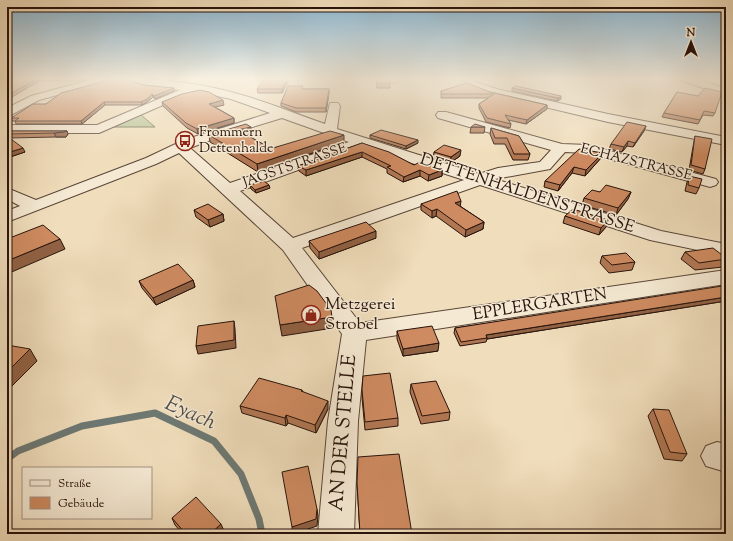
<svg xmlns="http://www.w3.org/2000/svg" width="733" height="541" font-family="'Sorts Mill Goudy',serif">
<style>
.green{fill:#b6c293;stroke:#6e6a50}
.lines{fill:none;stroke-linecap:round;stroke-linejoin:round}
.stream{stroke:#6d7873;stroke-width:7}
.minor-casing{stroke:#594638;stroke-width:2}
.minor{fill:#f5e9d3;fill-rule:evenodd}
.wall{fill:#b17753;stroke:#27130c}
.shaded-wall{fill:#906143;stroke:#27130c}
.building{fill:#ce8a60;stroke:#27130c}
.labels{text-anchor:middle;dominant-baseline:central;stroke-width:3;stroke-linejoin:round;paint-order:stroke}
.far-poi-label{font-size:14px;fill:#27130c;stroke:#f5e9d3;text-anchor:start}
.far-street-label{font-size:14px;fill:#27130c;stroke:#f5e9d3}
.street-label{font-size:17px;fill:#27130c;stroke:#f5e9d3}
.poi-label{font-size:17px;fill:#27130c;stroke:#f5e9d3;text-anchor:start}
.near-street-label{font-size:20px;fill:#27130c;stroke:#f5e9d3}
.near-water-label{font-size:22px;font-style:italic;fill:#504e48;stroke:#f5e9d3}
</style>
<rect width="100%" height="100%" fill="#f0ddbb"/>
<filter id="stains"><feTurbulence type="fractalNoise" baseFrequency=".005" numOctaves="4"/><feColorMatrix values="0 0 0 0 .2 0 0 0 0 .09 0 0 0 0 .02 0 0 0 .5 -.17"/></filter>
<radialGradient id="worn" r=".72"><stop offset=".6" stop-color="#630" stop-opacity="0"/><stop offset="1" stop-color="#630" stop-opacity=".3"/></radialGradient>
<polygon class="green" points="140,114 155,127 111,127"/>
<g class="lines">
<polyline class="stream" points="7,459 18,451 82,426 155,413 214,441 241,474 259,519 262,534"/>
<g class="minor-casing">
<g id="minor">
<polygon points="93,79 110,79 109,81 39,100 7,117 7,108 31,96"/>
<path d="M 129,79 C 163,79 205,84 238,94 C 268,102 296,114 325,124 L 330,103 L 338,103 L 340,106 L 337,129 L 479,174 L 498,168 L 540,162 L 551,150 L 438,118 L 436,115 L 438,112 L 446,112 L 562,144 L 588,145 L 716,179 L 718,182 L 716,185 L 710,187 L 587,153 L 565,152 L 550,169 L 495,179 L 661,231 L 726,244 L 726,256 L 650,240 L 480,185 L 302,248 L 360,323 L 726,270 L 726,284 L 366,340 L 358,421 L 354,534 L 318,534 L 328,421 L 342,334 L 283,250 L 179,153 L 156,164 L 7,222 L 7,211 L 20,206 L 7,199 L 7,188 L 36,200 L 146,158 L 184,140 L 270,113 L 231,99 L 195,91 L 99,133 L 7,133 L 7,125 L 97,125 L 180,90 C 168,88 136,88 129,79 ZM 282,118 L 324,133 L 325,135 L 349,142 L 230,183 L 190,148 L 216,138 ZM 362,147 L 464,180 L 293,238 L 240,191 Z"/>
<polygon points="390,79 400,79 400,80 395,83 391,82"/>
<polygon points="463,79 474,79 476,82 497,89 608,114 726,137 726,145 608,122 490,94 468,86"/>
<polygon points="682,79 697,79 726,89 726,96 683,81"/>
<polygon points="717,442 726,444 726,472 706,466 701,456 706,446"/>
</g>
</g>
<use href="#minor" class="minor"/>
</g>
<g class="wall">
<polygon points="11,79 87,79 81,81 8,80"/>
<polygon points="376,79 390,79 390,88 377,88"/>
<polygon points="289,80 282,93 258,93 257,89"/>
<polygon points="131,81 144,85 174,91 155,99 153,97 147,102 142,105 105,105 82,124 16,124 15,121 12,121 11,118 46,104"/>
<polygon points="512,88 561,99 557,101 512,91"/>
<polygon points="303,89 329,89 329,93 326,112 296,112 281,106 281,103"/>
<polygon points="441,91 490,92 547,105 547,109 526,124 508,120 511,124 510,128 486,122 479,108 479,104 489,98 441,98"/>
<polygon points="677,92 715,113 713,116 703,115 698,124 662,117 664,113"/>
<polygon points="162,102 224,105 215,107 234,118 234,123 198,134 187,128 163,106"/>
<polygon points="646,126 644,131 633,147 627,146 622,152 609,149 611,144"/>
<polygon points="471,127 485,127 484,133 470,133"/>
<polygon points="491,128 519,136 530,154 528,160 513,160 505,144 494,144 490,134"/>
<polygon points="7,131 67,131 68,134 66,137 56,137 9,138 25,152 7,158"/>
<polygon points="252,133 246,135 270,148 344,142 258,172 210,142 209,135"/>
<polygon points="370,135 418,143 406,149 370,138"/>
<polygon points="695,136 705,169 703,174 689,170 694,141"/>
<polygon points="362,143 414,165 442,170 442,176 428,181 420,176 403,182 387,173 387,169 362,157 306,176 299,171 298,166"/>
<polygon points="434,152 460,156 450,163 433,158"/>
<polygon points="603,153 601,158 585,176 572,173 558,191 544,187 545,181"/>
<polygon points="689,176 699,188 696,194 685,191 687,182"/>
<polygon points="250,185 270,188 256,193 251,189"/>
<polygon points="600,192 631,192 628,199 616,215 582,205 584,198"/>
<polygon points="421,204 460,206 484,222 483,229 465,237 436,216 432,218 421,210"/>
<polygon points="194,210 223,214 224,221 210,227 196,217"/>
<polygon points="565,216 606,227 599,235 563,223"/>
<polygon points="376,238 319,259 310,248 309,241"/>
<polygon points="685,252 726,258 726,262 723,267 695,270 681,259"/>
<polygon points="602,256 635,262 632,270 609,273 600,263"/>
<polygon points="193,280 195,287 156,305 142,288 139,281"/>
<polygon points="726,289 726,301 487,339 486,342 460,346 454,333 455,328"/>
<polygon points="397,331 438,351 403,356 397,339"/>
<polygon points="411,384 450,412 449,420 421,424 410,392"/>
<polygon points="302,390 303,392 328,409 316,433 288,423 286,426 242,413 240,406"/>
<polygon points="362,390 398,418 398,426 365,430 362,398"/>
<polygon points="653,409 687,454 682,461 664,459 648,416"/>
<polygon points="357,483 412,534 360,534"/>
<polygon points="172,518 224,531 221,534 183,534 175,525"/>
</g>
<g class="shaded-wall">
<polygon points="36,79 38,79 39,81 7,100 7,96"/>
<polygon points="80,79 87,79 81,81"/>
<polygon points="287,79 289,79 289,80 282,93 282,89"/>
<polygon points="174,88 174,91 155,99 154,96"/>
<polygon points="329,89 329,93 326,112 326,108"/>
<polygon points="152,94 153,97 147,102 142,105 141,102"/>
<polygon points="561,96 561,99 557,101 558,98"/>
<polygon points="223,100 224,105 210,108 209,104"/>
<polygon points="104,102 105,105 82,124 81,121"/>
<polygon points="547,105 547,109 526,124 527,120"/>
<polygon points="234,118 234,123 198,134 197,129"/>
<polygon points="646,126 644,131 633,147 635,143"/>
<polygon points="251,127 252,133 239,137 238,130"/>
<polygon points="67,131 68,134 66,137 56,137 54,133"/>
<polygon points="344,135 344,142 258,172 257,164"/>
<polygon points="418,140 418,143 406,149 406,146"/>
<polygon points="628,141 627,146 622,152 624,147"/>
<polygon points="23,148 25,152 7,158 7,153"/>
<polygon points="461,150 460,156 450,163 451,157"/>
<polygon points="362,152 362,157 306,176 306,170"/>
<polygon points="603,153 601,158 585,176 586,170"/>
<polygon points="574,167 572,173 558,191 560,185"/>
<polygon points="420,170 420,176 403,182 404,177"/>
<polygon points="442,170 442,176 428,181 429,175"/>
<polygon points="269,185 270,188 256,193 255,190"/>
<polygon points="631,192 628,199 616,215 618,208"/>
<polygon points="461,201 460,208 455,203"/>
<polygon points="437,209 436,216 432,218 432,211"/>
<polygon points="223,214 224,221 210,227 208,220"/>
<polygon points="608,220 606,227 599,235 601,228"/>
<polygon points="484,222 483,229 465,237 466,230"/>
<polygon points="376,231 376,238 319,259 319,252"/>
<polygon points="60,239 65,249 7,274 7,261"/>
<polygon points="193,280 195,287 156,305 153,298"/>
<polygon points="726,297 726,301 487,339 487,338 486,335"/>
<polygon points="332,317 333,328 282,336 280,325"/>
<polygon points="234,321 235,329 236,348 198,354 196,346"/>
<polygon points="439,343 438,351 403,356 403,349"/>
<polygon points="30,349 37,361 7,391 7,372"/>
<polygon points="328,401 328,409 316,433 315,425"/>
<polygon points="286,415 288,423 286,426 285,418"/>
<polygon points="317,509 318,516 317,526 293,534 292,527"/>
<polygon points="221,524 224,531 221,534 210,534"/>
</g>
<g class="building">
<polygon points="11,79 36,79 7,96 7,80"/>
<polygon points="109,79 129,79 131,81 144,85 174,88 154,96 152,94 147,99 141,102 104,102 81,121 15,121 19,118 11,118 33,104 46,104 61,93 109,80"/>
<polygon points="264,79 287,79 282,89 257,89"/>
<polygon points="377,79 390,79 391,83 377,83"/>
<polygon points="467,83 490,92 547,105 527,120 505,115 511,124 487,118 479,104 494,94 442,94 441,91"/>
<polygon points="288,86 303,86 302,89 329,89 326,108 296,108 281,103"/>
<polygon points="516,86 561,96 558,98 512,88"/>
<polygon points="705,88 722,92 715,113 704,111 700,120 664,113 677,92 698,96"/>
<polygon points="200,90 209,92 223,100 209,104 234,118 197,129 186,123 162,102 182,94"/>
<polygon points="627,122 646,126 635,143 628,141 624,147 611,144"/>
<polygon points="246,124 251,127 238,130 270,148 273,148 330,131 344,135 257,164 209,135"/>
<polygon points="475,124 485,127 471,127"/>
<polygon points="491,128 519,136 530,154 514,154 507,138 495,138"/>
<polygon points="381,130 418,140 406,146 370,135"/>
<polygon points="7,131 67,131 64,132 54,133 7,134"/>
<polygon points="7,136 23,148 7,153"/>
<polygon points="695,136 712,139 705,169 691,165"/>
<polygon points="362,143 389,152 414,165 420,162 442,170 429,175 420,170 404,177 387,167 391,166 362,152 306,170 298,166"/>
<polygon points="444,145 461,150 451,157 434,152"/>
<polygon points="579,149 603,153 586,170 574,167 560,185 545,181"/>
<polygon points="689,176 702,179 699,188 688,185"/>
<polygon points="264,181 269,185 255,190 250,185"/>
<polygon points="606,185 631,192 618,208 584,198 592,190 600,192"/>
<polygon points="457,191 461,201 455,203 484,222 466,230 437,209 432,211 421,204"/>
<polygon points="208,204 223,214 208,220 194,210"/>
<polygon points="573,209 608,220 601,228 565,216"/>
<polygon points="366,222 376,231 319,252 309,241"/>
<polygon points="43,225 60,239 7,261 7,239"/>
<polygon points="713,248 726,258 726,259 699,263 685,252"/>
<polygon points="626,253 635,262 612,265 602,256"/>
<polygon points="178,264 193,280 153,298 139,281"/>
<polygon points="309,285 317,291 331,310 332,317 280,325 275,296"/>
<polygon points="722,286 726,289 726,297 486,335 487,338 461,342 455,328"/>
<polygon points="234,321 234,340 196,346 198,326"/>
<polygon points="432,326 439,343 403,349 397,331"/>
<polygon points="7,345 30,349 7,372"/>
<polygon points="390,373 398,418 365,422 362,390 363,376"/>
<polygon points="259,378 302,390 301,391 328,401 315,425 286,415 285,418 240,406"/>
<polygon points="436,381 450,412 422,416 411,384"/>
<polygon points="653,409 669,410 687,454 670,452"/>
<polygon points="399,454 412,534 360,534 357,483 358,457"/>
<polygon points="308,466 317,509 316,519 292,527 282,472"/>
<polygon points="196,497 221,524 210,534 186,534 172,518"/>
<polygon points="120,531 123,534 117,534"/>
</g>
<linearGradient id="sky" x2="0" y2="1"><stop stop-color="#89b7d4"/><stop offset="0.51" stop-color="#f8f0e0"/><stop offset="1" stop-color="#f8f0e0" stop-opacity="0"/></linearGradient>
<rect width="733" height="155" fill="url(#sky)"/>
<defs>
<g id="bus-ring" transform="scale(1)"><circle r="9.5" fill="#f5e9d3" stroke="#8f2418" stroke-width="1.5"/><path d="M-5-6H5V4H4V6H2V4H-2V6H-4V4H-5ZM-3.5-4V0h7V-4ZM-3.5 1.2v1.5H-2V1.2ZM2 1.2v1.5H3.5V1.2Z" fill="#8f2418"/></g>
<g id="shop-ring" transform="scale(1)"><circle r="9.5" fill="#f5e9d3" stroke="#8f2418" stroke-width="1.5"/><path d="M-5-2.5h2.3a2.7 3.5 0 0 1 5.4 0H5L5.5 6h-11ZM-1.5-2.5h3a1.5 2.3 0 0 0-3 0Z" fill="#8f2418"/></g>
</defs>
<g fill-rule="evenodd">
<use href="#bus-ring" x="185" y="141"/>
<use href="#shop-ring" x="311" y="315"/>
</g>
<g class="labels">
<g class="far-poi-label">
<text x="199" y="133">Frommern<tspan x="199" dy="16">Dettenhalde</tspan></text>
</g>
<g class="far-street-label">
<text transform="translate(636 163) rotate(14)">ECHAZSTRASSE</text>
<text transform="translate(295 166) rotate(-19)">JAGSTSTRASSE</text>
</g>
<g class="street-label">
<text transform="translate(527 194) rotate(18)">DETTENHALDENSTRASSE</text>
<text transform="translate(540 305) rotate(-9)">EPPLERGARTEN</text>
</g>
<g class="poi-label">
<text x="325" y="305">Metzgerei<tspan x="325" dy="20">Strobel</tspan></text>
</g>
<g class="near-street-label">
<text transform="translate(344 433) rotate(-85)">AN DER STELLE</text>
</g>
<g class="near-water-label">
<text transform="translate(190 414) rotate(24)">Eyach</text>
</g>
</g>
<rect width="733" height="541" fill="none" stroke="#f0ddbb" stroke-width="24"/>
<rect x="8" y="8" width="717" height="525" fill="none" stroke="#27130c" stroke-width="2"/>
<rect x="12" y="12" width="709" height="517" fill="none" stroke="#27130c"/>
<rect x="22" y="467" width="130" height="52" fill="#f5e9d3" stroke="#a39383"/>
<rect x="30" y="480" width="20" height="6" fill="#f5e9d3" stroke="#a39383"/>
<text x="58" y="487" font-size="12" fill="#27130c">Straße</text>
<rect x="30" y="497" width="20" height="12" fill="#ce8a60" stroke="#a39383"/>
<text x="58" y="507" font-size="12" fill="#27130c">Gebäude</text>
<g transform="translate(691 42)" stroke="#f5e9d3" stroke-width="3" paint-order="stroke">
<path d="M0-3L7 15L0 10L-7 15Z" fill="#27130c"/>
<text y="-6" font-size="11" font-weight="bold" text-anchor="middle" fill="#27130c">N</text>
</g>
<rect width="100%" height="100%" filter="url(#stains)"/>
<rect width="100%" height="100%" fill="url(#worn)"/>
</svg>
